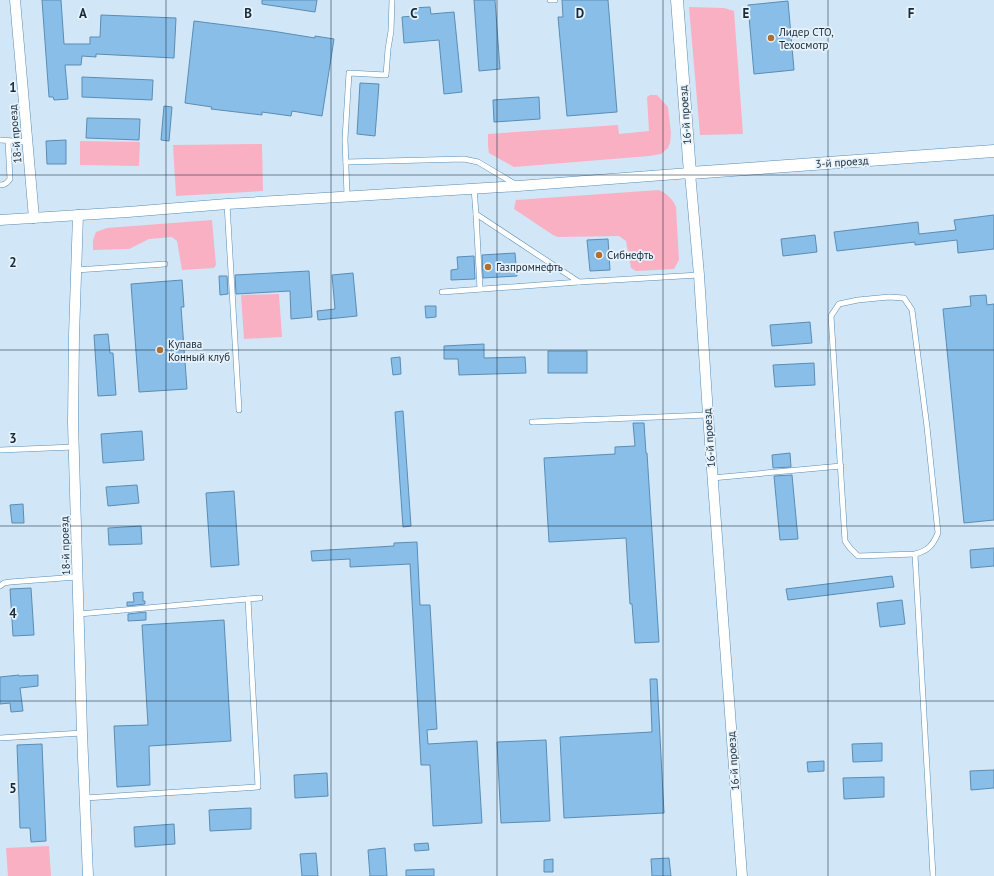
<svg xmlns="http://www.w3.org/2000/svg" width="994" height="876" font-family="'PT Sans',sans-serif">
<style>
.green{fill:#fab0c3}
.building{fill:#89bee8;stroke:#598db5}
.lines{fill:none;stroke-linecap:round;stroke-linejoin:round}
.service-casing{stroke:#598db5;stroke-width:6}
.minor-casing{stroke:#598db5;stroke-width:11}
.tertiary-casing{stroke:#598db5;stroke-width:13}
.service{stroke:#fff;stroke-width:5}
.minor{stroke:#fff;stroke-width:10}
.tertiary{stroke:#fff;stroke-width:12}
.grid{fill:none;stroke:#152a3b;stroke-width:1;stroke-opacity:0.55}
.poi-dot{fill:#ad7034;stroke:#e7f2fa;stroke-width:1.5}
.labels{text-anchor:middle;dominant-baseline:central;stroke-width:3.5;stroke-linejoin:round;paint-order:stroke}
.poi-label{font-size:11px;fill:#152a3b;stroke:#e7f2fa;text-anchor:start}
.street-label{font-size:11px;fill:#152a3b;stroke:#e7f2fa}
.grid-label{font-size:13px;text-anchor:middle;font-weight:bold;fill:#152a3b;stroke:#e7f2fa;stroke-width:3.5;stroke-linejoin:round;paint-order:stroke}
</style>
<rect width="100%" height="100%" fill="#d1e6f7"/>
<g class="green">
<polygon points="689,7 724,8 734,11 743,134 700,135"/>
<polygon points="650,95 657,95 668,107 671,133 670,143 668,148 661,154 649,156 514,167 489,153 488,145 488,134 618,125 619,134 649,131 647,97"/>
<polygon points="80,141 140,142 139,166 80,165"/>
<polygon points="262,144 263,191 176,196 173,145"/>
<path d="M 659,190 C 667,194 672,198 676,207 L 679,260 L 674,269 L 636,271 L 631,268 L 626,241 L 619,236 L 558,237 L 553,235 L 514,209 L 516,200 Z"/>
<polygon points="212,220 216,265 214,268 182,270 177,241 172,237 149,239 129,249 93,250 93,240 96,232 107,228"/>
<polygon points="279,294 282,337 244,339 241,295"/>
<polygon points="49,846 51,876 8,876 6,848"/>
</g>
<g class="building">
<polygon points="42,0 61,0 64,44 90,44 90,37 100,37 101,15 176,18 174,58 96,54 96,57 82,56 81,65 65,65 68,99 54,100 53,97 49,97"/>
<polygon points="262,0 317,0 315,12 262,4"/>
<polygon points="474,0 495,0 500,69 479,71"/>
<polygon points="562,0 608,0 617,112 567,116 558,17 563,17"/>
<polygon points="788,1 794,70 754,74 748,5"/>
<polygon points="430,7 431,14 454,12 462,92 444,94 439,40 404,43 402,17 413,16 413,8"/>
<polygon points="194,21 272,31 315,38 315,36 334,39 322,116 292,111 291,116 262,112 262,115 211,109 212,107 185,103"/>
<polygon points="82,77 153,80 152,100 82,97"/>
<polygon points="360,83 379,84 375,136 357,134"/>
<polygon points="539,97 540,119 494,122 493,100"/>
<polygon points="164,106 172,107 169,141 161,140"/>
<polygon points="87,118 140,119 139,140 86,138"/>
<polygon points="66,140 66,164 47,164 46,141"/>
<polygon points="994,215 994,249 958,253 957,240 915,245 915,242 837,251 834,232 918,222 919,234 956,230 954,220"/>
<polygon points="815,235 817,252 783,256 781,239"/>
<polygon points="608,239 610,270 590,271 587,240"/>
<polygon points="515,253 517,276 483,278 482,255"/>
<polygon points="474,256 475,279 451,280 451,270 458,269 457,257"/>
<polygon points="309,271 312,317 291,319 290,291 236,294 235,275"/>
<polygon points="353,273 357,316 318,320 317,311 335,309 332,275"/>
<polygon points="219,276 227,276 228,294 220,295"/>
<polygon points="182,280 184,307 181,307 187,389 139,392 131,284"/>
<polygon points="986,295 987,305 994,304 994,520 964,523 943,309 971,306 970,296"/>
<polygon points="425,306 436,306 436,317 426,318"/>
<polygon points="810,322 812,343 772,346 770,325"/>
<polygon points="108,334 110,353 113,353 116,395 98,396 94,335"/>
<polygon points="484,344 484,358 525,357 526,373 459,375 458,359 444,359 444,346"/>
<rect x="548" y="351" width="39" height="22"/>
<polygon points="400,357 401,374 393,375 391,358"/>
<polygon points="814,363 815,385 775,387 773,365"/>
<polygon points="403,411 411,526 403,527 395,412"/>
<polygon points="633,423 644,423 646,453 647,453 659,642 635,643 632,604 630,604 626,538 549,542 544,458 615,454 615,447 635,446"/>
<polygon points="142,431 144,460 103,463 101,434"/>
<polygon points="790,453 791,467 773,468 772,455"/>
<polygon points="792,475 798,539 780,540 774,476"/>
<polygon points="137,485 139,503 108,506 106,487"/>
<polygon points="234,491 239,565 211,567 206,493"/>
<polygon points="23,504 24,523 12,523 10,505"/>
<polygon points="141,526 142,544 109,545 108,528"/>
<polygon points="417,542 420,605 430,605 437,729 427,730 428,744 477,741 482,823 433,826 430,765 421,765 410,564 350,567 350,559 312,561 311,551 394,546 394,543"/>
<polygon points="994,548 994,566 971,568 970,550"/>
<polygon points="892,576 894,587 788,600 786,589"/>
<polygon points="31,588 34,635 13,636 10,589"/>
<polygon points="143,592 143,601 145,601 145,604 127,606 127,602 134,602 133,593"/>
<polygon points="902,600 905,624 880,627 877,603"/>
<polygon points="146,612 146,620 128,621 128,614"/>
<polygon points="224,620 231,741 149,746 150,785 117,787 114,726 148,725 142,625"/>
<polygon points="19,675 19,676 38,675 38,686 20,688 23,711 11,712 10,703 0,704 0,677"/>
<polygon points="650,679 657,679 664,813 564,818 560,737 652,732"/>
<polygon points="546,740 550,821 501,823 497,742"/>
<polygon points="882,743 882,761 853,762 852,744"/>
<polygon points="42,744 46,841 31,842 30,828 20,828 17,745"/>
<polygon points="824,761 824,771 808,772 807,762"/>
<polygon points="994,770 994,788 971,790 970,771"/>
<polygon points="327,773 328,796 295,798 294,775"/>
<polygon points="884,777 884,797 844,799 843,778"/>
<polygon points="251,808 251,829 210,831 209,810"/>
<polygon points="174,824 175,844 135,847 134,827"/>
<polygon points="428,843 429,850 415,851 414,844"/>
<polygon points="385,848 387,876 370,876 368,850"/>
<polygon points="316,853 318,876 302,876 300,854"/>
<polygon points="669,858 671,876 652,876 651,859"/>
<polygon points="553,859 553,872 544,872 544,860"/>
<polygon points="434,869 434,876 406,876 406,870"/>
</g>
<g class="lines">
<g class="service-casing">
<g id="service">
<polyline points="550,0 555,0"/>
<polyline points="0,140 28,142"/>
<polyline points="346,162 464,159 478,162 515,184"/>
<path d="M 0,185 C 5,185 7,183 10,179 L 8,141"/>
<polyline points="474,188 476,214 579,282 699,275"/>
<polyline points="347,196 345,139 349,73 386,75 388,49 391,31 392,0"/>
<polyline points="227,204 239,410"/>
<polyline points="476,214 480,289"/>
<polyline points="76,270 165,264"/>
<polyline points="442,292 579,282"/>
<path d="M 889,297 L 904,298 L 912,310 L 927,427 L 938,533 C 933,545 928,551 915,554 L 858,556 L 850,548 L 845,541 L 831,316 L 839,304 L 858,300 Z"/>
<polyline points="532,422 708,415"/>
<polyline points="0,450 74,447"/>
<polyline points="712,478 841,466"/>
<polyline points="915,554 933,876"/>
<polyline points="0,586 4,583 10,582 77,577"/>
<polyline points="79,614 260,598"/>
<polyline points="0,738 82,733"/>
<polyline points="85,798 258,787 248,599"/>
</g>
</g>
<g class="minor-casing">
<g id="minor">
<polyline points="15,0 34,218"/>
<polyline points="78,215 74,336 73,423 82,733 88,876"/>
<polyline points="0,220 128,212 227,204 518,186 690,173 699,275 708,415 742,876"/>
</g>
</g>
<g class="tertiary-casing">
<polyline id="tertiary" points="677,0 690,173 994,151"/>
</g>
<use href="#service" class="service"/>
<use href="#minor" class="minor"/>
<use href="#tertiary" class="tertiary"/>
</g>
<path class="grid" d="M 166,0 L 166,876M 331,0 L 331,876M 497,0 L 497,876M 663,0 L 663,876M 828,0 L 828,876M 0,175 L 994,175M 0,350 L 994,350M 0,526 L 994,526M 0,701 L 994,701"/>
<g class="poi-dot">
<circle cx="771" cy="38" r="4"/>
<circle cx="599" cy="255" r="4"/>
<circle cx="488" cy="267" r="4"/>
<circle cx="160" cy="350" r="4"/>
</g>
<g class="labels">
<g class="poi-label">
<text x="779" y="32">Лидер СТО,<tspan x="779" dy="13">Техосмотр</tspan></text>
<text x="607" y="255">Сибнефть</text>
<text x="496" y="267">Газпромнефть</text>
<text x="168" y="344">Купава<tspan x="168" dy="13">Конный клуб</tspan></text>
</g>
<g class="street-label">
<text transform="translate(685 115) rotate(-94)">16-й проезд</text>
<text transform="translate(15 134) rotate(-95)">18-й проезд</text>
<text transform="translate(842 162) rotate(-4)">3-й проезд</text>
<text transform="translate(709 438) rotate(-94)">16-й проезд</text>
<text transform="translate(65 546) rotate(-92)">18-й проезд</text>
<text transform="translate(733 761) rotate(-94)">16-й проезд</text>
</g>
</g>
<g class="grid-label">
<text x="83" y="18">A</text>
<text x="248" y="18">B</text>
<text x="414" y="18">C</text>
<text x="580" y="18">D</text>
<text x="746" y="18">E</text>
<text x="911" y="18">F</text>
<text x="13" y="92">1</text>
<text x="13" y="267">2</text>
<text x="13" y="443">3</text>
<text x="13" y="618">4</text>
<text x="13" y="793">5</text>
</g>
</svg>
